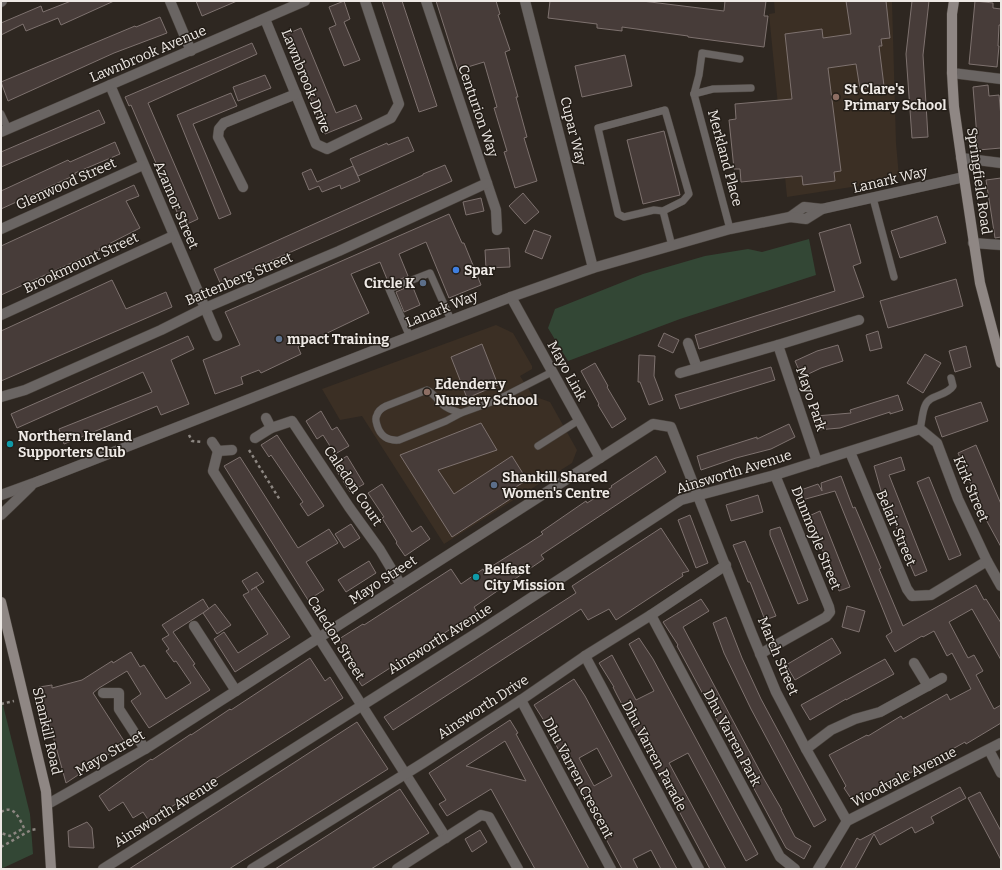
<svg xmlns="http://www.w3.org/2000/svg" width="1002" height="870" font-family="Bitter,serif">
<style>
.built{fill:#3b2f24}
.green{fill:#334735}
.building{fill:#473c39;stroke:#7e726f;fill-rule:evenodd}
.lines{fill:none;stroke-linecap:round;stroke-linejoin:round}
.service-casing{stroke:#49423c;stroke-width:8}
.minor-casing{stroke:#49423c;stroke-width:11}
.tertiary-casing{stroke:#49423c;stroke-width:11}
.secondary-casing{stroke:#49423c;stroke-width:11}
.path{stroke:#8c8681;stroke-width:2.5;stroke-dasharray:3 3;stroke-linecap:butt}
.service{stroke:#6a6563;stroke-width:7}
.minor{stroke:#6a6563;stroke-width:10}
.tertiary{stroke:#6a6563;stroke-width:10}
.secondary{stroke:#8f8784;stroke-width:10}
.education-dot{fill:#8d6e63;stroke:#241e18;stroke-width:1.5}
.shop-dot{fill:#3f7fe0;stroke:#241e18;stroke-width:1.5}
.service-dot{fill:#5c6f8a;stroke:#241e18;stroke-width:1.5}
.culture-dot{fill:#0f9aa8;stroke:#241e18;stroke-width:1.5}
.labels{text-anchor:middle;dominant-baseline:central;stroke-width:3;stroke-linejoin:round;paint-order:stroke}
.street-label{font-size:14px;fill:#eee9e5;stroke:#241e18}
.poi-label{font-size:14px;font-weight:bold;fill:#eee9e5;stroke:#241e18;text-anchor:start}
</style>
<rect width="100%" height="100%" fill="#2e2721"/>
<g class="built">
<polygon points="774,1 892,1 896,143 899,177 858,186 787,197 769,14 775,13"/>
<polygon points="496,325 513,333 532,366 532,369 520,376 533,396 550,402 577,450 572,463 444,544 362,416 340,420 322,389"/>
</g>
<g class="green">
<polygon points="809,239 816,275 680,319 568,361 548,328 555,309 643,274 705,256 748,249 762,252"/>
<polygon points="1,697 30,814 33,854 1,869"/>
</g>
<g class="building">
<polygon points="71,1 114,1 61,25 58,18 26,31 23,24 1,35 1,23 41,6 43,12"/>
<polygon points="196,1 237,1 202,16"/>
<polygon points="344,1 350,19 344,22 360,60 344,66 329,28 336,25 329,7"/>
<polygon points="382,1 402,1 437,106 419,112"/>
<polygon points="436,1 496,1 500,14 498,15 510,50 505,52 518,97 516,97 527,137 524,138 537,181 515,188 504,152 507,151 494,108 497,107 484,62 458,70"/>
<polygon points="550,1 642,1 724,11 725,1 766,1 764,16 768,16 764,47 688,37 688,36 622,27 622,31 597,28 597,24 548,18"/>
<polygon points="846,1 886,1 890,38 881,39 882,46 879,46 884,86 860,89 856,64 828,68 841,171 834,172 835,181 803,185 802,176 741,182 740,169 734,169 729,120 736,119 735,104 792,99 785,34 822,29 823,38 851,34"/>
<polygon points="912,1 929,1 923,55 928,137 912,138 906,54"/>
<polygon points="975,1 993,3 993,8 1001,9 1001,25 999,25 998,46 999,46 997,67 969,64"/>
<polygon points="160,17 167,33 114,53 8,101 1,82 135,26 136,27"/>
<polygon points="301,28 336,113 356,105 362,119 325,134 285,35"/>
<polygon points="252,43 257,54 148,103 198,219 183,226 131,105 129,106 125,97"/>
<polygon points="625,55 632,86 582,97 575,66"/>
<polygon points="265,75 271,88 238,101 233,87"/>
<polygon points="988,85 989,96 999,95 1001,117 1001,148 978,150 973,87"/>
<polygon points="231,93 237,106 193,124 231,214 219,219 177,115"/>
<polygon points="99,110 105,123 1,167 1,152"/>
<polygon points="664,131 680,195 643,204 627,140"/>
<polygon points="408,137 414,151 358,176 350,159 387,143 388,145"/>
<polygon points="115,142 120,154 75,173 75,175 1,209 1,191 68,160 70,162"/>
<polygon points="445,165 452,181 241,274 242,276 221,285 214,269 423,175 423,174"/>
<polygon points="353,166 360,181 341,189 340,185 322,192 319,186 309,190 302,173 311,169 317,182"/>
<polygon points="1001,178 1001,237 995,238 986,180"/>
<polygon points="134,185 139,196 126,201 140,228 99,249 100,250 1,295 1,246"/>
<polygon points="523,193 539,212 525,224 509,206"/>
<polygon points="481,198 484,211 466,215 463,202"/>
<polygon points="449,214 462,243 464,243 481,285 449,298 426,242 399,254 408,276 389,284 380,262 351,274 369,313 298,347 301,354 261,373 259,370 241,377 243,384 215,394 203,360 240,345 225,312"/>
<polygon points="937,216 946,243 900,258 891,231"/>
<polygon points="850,224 861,263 853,266 864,297 699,349 695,335 835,291 819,233"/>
<polygon points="534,230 551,236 542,259 525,252"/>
<polygon points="509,248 510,267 486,268 485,250"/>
<polygon points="956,279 963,306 888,328 880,301"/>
<polygon points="112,280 126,309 166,292 172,307 1,381 1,331"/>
<polygon points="412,285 420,305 404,312 396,292"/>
<polygon points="878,331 882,348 870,351 866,335"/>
<polygon points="664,333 679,340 673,353 658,346"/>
<polygon points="188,336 194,349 171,360 189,404 161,415 157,406 64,444 59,429 152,392 143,372 17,428 11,414"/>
<polygon points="482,344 498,385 467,398 451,357"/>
<polygon points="838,345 843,361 821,368 802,377 795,361 817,351"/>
<polygon points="966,346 971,367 955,372 949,351"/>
<polygon points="925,354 941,363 923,393 907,383"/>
<polygon points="639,355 655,356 654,376 663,400 649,405 640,382 638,382"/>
<polygon points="595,363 608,386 607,387 626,419 612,428 598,405 599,404 581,371"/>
<polygon points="771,367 775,380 680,409 675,395"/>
<polygon points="898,395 903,410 890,414 890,412 840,428 817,430 816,416 851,413 850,410"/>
<polygon points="981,402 988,421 942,437 935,417"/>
<polygon points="321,411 332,430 337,427 349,446 335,454 323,435 317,439 306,421"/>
<polygon points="481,423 497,450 438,470 454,494 512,456 527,480 511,490 515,496 452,537 400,455"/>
<polygon points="789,424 795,437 771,449 736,458 701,470 697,456 757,437 757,439"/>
<polygon points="277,435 324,506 308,516 300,504 303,502 271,455 269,457 261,445"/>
<polygon points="976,445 1001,504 1001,547 983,514 958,453"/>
<polygon points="347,456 364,484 350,492 333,465"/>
<polygon points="656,456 666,472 541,555 544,559 474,607 477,612 362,686 349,666 354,663 339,639 363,624 364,625 451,569 461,584 483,569 484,571 526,545 543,534 541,532 586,501 587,503 600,495 612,487 611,486"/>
<polygon points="240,457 298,548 329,529 338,543 306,562 324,590 308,600 224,466"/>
<polygon points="901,457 905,470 889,475 927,571 915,576 901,543 903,543 881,491 874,466"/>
<polygon points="841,476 853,508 855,507 881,568 879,569 903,626 976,585 984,600 986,599 1001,623 1001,660 972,609 949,622 968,658 974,655 983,671 976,675 994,709 1001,705 1001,723 966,744 965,742 910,773 908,771 854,803 844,788 846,786 829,755 867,735 868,736 901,716 903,719 947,694 950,700 971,689 952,653 947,656 934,631 923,637 922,636 895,652 886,636 892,632 835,491 802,500 798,491 818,484 822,491 821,483"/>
<polygon points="929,477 961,555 949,560 917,482"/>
<polygon points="382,484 412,532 421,526 430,539 405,556 396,543 397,542 382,518 384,517 368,493"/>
<polygon points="758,495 763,512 731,521 726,505"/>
<polygon points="820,511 850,587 839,591 809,516"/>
<polygon points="690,515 708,563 696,568 678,520"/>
<polygon points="351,524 360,538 344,548 335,534"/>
<polygon points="780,527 808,600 798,604 770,535 770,530"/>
<polygon points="661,528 689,571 682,573 683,576 616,620 609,609 588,620 581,609 393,730 384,717 576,593 572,586"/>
<polygon points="745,541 776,616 765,620 750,582 748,582 733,545"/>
<polygon points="369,561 376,573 346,592 338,580"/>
<polygon points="257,572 264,582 251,590 256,587 290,637 235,672 214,639 224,632 238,653 268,634 243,595 249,592 242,581"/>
<polygon points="203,599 209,609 173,632 195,664 193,665 210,690 149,728 131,701 141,694 127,671 99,688 93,693 124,741 109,751 111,753 66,783 48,718 46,716 39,687 52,685 52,688 82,680 112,661 113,663 131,652 140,667 144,665 166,699 191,683 176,661 174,662 166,651 169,649 162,639 169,635 162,625"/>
<polygon points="701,599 709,611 683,627 764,779 782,810 781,810 795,837 811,846 804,859 786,848 690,670 677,646 678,645 663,622"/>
<polygon points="215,604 231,625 217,634 203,613"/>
<polygon points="847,606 865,611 859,632 842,627"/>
<polygon points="726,617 742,658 761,699 826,820 814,827 751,709 724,653 713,623"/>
<polygon points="639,638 653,659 758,854 746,861 688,753 669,763 726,869 710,869 617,695 613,687 614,687 599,663 612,655 636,700 654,691 629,644"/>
<polygon points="832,638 841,653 795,680 786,665"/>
<polygon points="310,658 325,681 330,677 343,698 149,821 143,812 133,818 123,802 109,811 99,796 151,759 152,760 191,734 191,735 230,709 231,710"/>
<polygon points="885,659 894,674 846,700 846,699 810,720 801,705"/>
<path d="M 574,679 L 585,696 L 613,748 L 677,869 L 661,869 L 651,850 L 633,859 L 638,869 L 622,869 L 547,728 L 548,727 L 534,705 ZM 597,748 L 612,776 L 594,786 L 579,758 Z"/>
<path d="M 510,720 L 518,733 L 516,734 L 589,869 L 535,869 L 491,789 L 447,816 L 439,804 L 446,800 L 429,773 ZM 505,741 L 526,781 L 466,766 L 488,752 Z"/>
<polygon points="357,722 388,769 229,869 129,869"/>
<polygon points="960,787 966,798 931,817 934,823 915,833 912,827 880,845 874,834 855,869 840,869 857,838 860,840"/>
<polygon points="400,789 429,833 371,869 275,869"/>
<polygon points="980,792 1001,831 1001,860 968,798"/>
<polygon points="87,822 92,828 94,848 69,847 68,831"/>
<polygon points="480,830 487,842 472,852 465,839"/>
</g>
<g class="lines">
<g class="service-casing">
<g id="service">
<polyline points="694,94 730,229"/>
<polyline points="694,94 699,75 702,53 740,59"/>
<polyline points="694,94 713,89 751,88"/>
<polyline points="1,114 8,129"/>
<polyline points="873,198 894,277"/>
<polyline points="663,211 683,201 689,194 665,110 598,128 618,214 624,217 654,210 663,211 672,246"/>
<polyline points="410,337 389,289 430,273 451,320"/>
<path d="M 427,390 C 434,394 437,399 442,404 C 447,409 454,411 461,413 L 446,421 L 399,440 C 388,441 380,436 377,425 C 376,422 375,418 377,415 C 378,411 382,408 386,406 Z"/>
<polyline points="461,413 497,400 552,372"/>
<path d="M 920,429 C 922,422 922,413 925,406 C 929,394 946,397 953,386 L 951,378"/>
<polyline points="538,446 579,420"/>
</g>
</g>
<g class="minor-casing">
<g id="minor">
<polyline points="170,1 191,51"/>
<polyline points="426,1 496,210 497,230"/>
<polyline points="1,2 2,1"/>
<polyline points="265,19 316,144 327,149 391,118 399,104 365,1"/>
<polyline points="952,73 1001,79"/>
<polyline points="110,85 217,336"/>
<polyline points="1,132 305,1"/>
<polyline points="961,158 1001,163"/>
<polyline points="243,187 218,137 219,129 224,123 296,94"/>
<polyline points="1,229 143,165"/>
<polyline points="973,243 1001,245"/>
<polyline points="511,297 600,458"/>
<polyline points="1,315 173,236"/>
<polyline points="688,343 697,368"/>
<polyline points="778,345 817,462"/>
<polyline points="680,373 778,345 859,320"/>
<polyline points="1,397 25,390 161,330 205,308 339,251 487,183"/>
<polyline points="266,418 271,428"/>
<polyline points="255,438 271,428 292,421 349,507 380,550 401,585"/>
<polyline points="212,442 218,451"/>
<polyline points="232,450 218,451 213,471 446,838"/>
<polyline points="850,452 907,589 912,596 931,595 987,561"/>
<polyline points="651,615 780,857 795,869"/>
<polyline points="194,626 236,691"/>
<polyline points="760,654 826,617 830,612 829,607 775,475"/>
<polyline points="585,656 699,869"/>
<polyline points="914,663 928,686"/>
<polyline points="103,693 119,693 119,709 145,749"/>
<polyline points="521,700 611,869"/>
<polyline points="806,749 831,730 855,719 880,712 942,678"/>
<polyline points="989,750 1001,773"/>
<polyline points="48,804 145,749 653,424 671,427 752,634 776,692 806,749 847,821"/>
<polyline points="103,869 480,631 681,500 775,475 920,429 937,443 958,499 987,561 1001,586"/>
<polyline points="252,869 423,763 521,700 585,656 651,615 726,565"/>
<polyline points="397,869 481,815 489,817 518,869"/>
<polyline points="818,869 847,821 1001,743"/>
</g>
</g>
<g class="tertiary-casing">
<g id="tertiary">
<polyline points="525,1 593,268"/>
<polyline points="790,217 804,207 822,209 964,177"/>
<polyline points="1,495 34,483 511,297 593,268 730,229 790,217 806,219 822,209"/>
<polyline points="1,515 31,486"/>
</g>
</g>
<g class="secondary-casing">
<g id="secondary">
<polyline points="954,1 952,14 952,73 954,107 964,177 980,283 1001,363"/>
<polyline points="1,602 46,791 51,869"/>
</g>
</g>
<g class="path">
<polyline points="189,435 192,441 202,442"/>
<polyline points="249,450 280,500"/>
<polyline points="1,704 14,701"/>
<path d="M 1,812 C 14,804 19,818 24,828 L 10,836 L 1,833"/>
<polyline points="1,847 31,830 38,829"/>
</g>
<use href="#service" class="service"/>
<use href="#minor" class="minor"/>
<use href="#tertiary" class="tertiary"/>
<use href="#secondary" class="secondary"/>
</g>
<g class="education-dot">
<circle cx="836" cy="97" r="4"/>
<circle cx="427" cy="392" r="4"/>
</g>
<circle class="shop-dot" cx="456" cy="270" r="4"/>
<g class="service-dot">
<circle cx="423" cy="283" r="4"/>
<circle cx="279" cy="339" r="4"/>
<circle cx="494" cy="485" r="4"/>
</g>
<g class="culture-dot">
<circle cx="10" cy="444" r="4"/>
<circle cx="476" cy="577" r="4"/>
</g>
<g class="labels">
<g class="street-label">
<text transform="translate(148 54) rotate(-23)">Lawnbrook Avenue</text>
<text transform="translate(306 81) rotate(68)">Lawnbrook Drive</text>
<text transform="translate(478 111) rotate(71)">Centurion Way</text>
<text transform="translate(573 131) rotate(76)">Cupar Way</text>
<text transform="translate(725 158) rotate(75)">Merkland Place</text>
<text transform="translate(890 180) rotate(-13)">Lanark Way</text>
<text transform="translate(979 181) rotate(82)">Springfield Road</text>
<text transform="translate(66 184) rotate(-24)">Glenwood Street</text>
<text transform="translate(176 205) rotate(67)">Azamor Street</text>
<text transform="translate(81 263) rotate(-25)">Brookmount Street</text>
<text transform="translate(239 279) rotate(-23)">Battenberg Street</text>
<text transform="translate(442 309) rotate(-22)">Lanark Way</text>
<text transform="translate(567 371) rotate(61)">Mayo Link</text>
<text transform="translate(811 399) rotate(71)">Mayo Park</text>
<text transform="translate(734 472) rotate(-17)">Ainsworth Avenue</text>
<text transform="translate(353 486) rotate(56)">Caledon Court</text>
<text transform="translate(971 489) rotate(67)">Kirk Street</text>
<text transform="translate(896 528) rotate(67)">Belair Street</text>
<text transform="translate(816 538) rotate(68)">Dunmoyle Street</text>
<text transform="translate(383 580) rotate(-33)">Mayo Street</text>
<text transform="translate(336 638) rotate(58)">Caledon Street</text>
<text transform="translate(440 639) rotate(-32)">Ainsworth Avenue</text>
<text transform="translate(778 656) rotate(67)">March Street</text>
<text transform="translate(483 707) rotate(-33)">Ainsworth Drive</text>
<text transform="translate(47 731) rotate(77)">Shankill Road</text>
<text transform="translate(732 738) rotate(62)">Dhu Varren Park</text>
<text transform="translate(110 753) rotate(-30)">Mayo Street</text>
<text transform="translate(654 756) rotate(62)">Dhu Varren Parade</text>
<text transform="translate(904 777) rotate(-27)">Woodvale Avenue</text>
<text transform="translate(578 778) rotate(62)">Dhu Varren Crescent</text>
<text transform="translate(166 812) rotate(-32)">Ainsworth Avenue</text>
</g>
<g class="poi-label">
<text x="844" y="89">St Clare's<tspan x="844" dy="16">Primary School</tspan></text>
<text x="464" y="270">Spar</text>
<text x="415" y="283" text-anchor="end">Circle K</text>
<text x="287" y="339">mpact Training</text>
<text x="435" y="384">Edenderry<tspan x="435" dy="16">Nursery School</tspan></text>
<text x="18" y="436">Northern Ireland<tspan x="18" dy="16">Supporters Club</tspan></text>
<text x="502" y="477">Shankill Shared<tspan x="502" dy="16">Women's Centre</tspan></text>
<text x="484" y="569">Belfast<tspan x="484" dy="16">City Mission</tspan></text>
</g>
</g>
<rect width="1002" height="870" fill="none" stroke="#eee9e5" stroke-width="4"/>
</svg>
